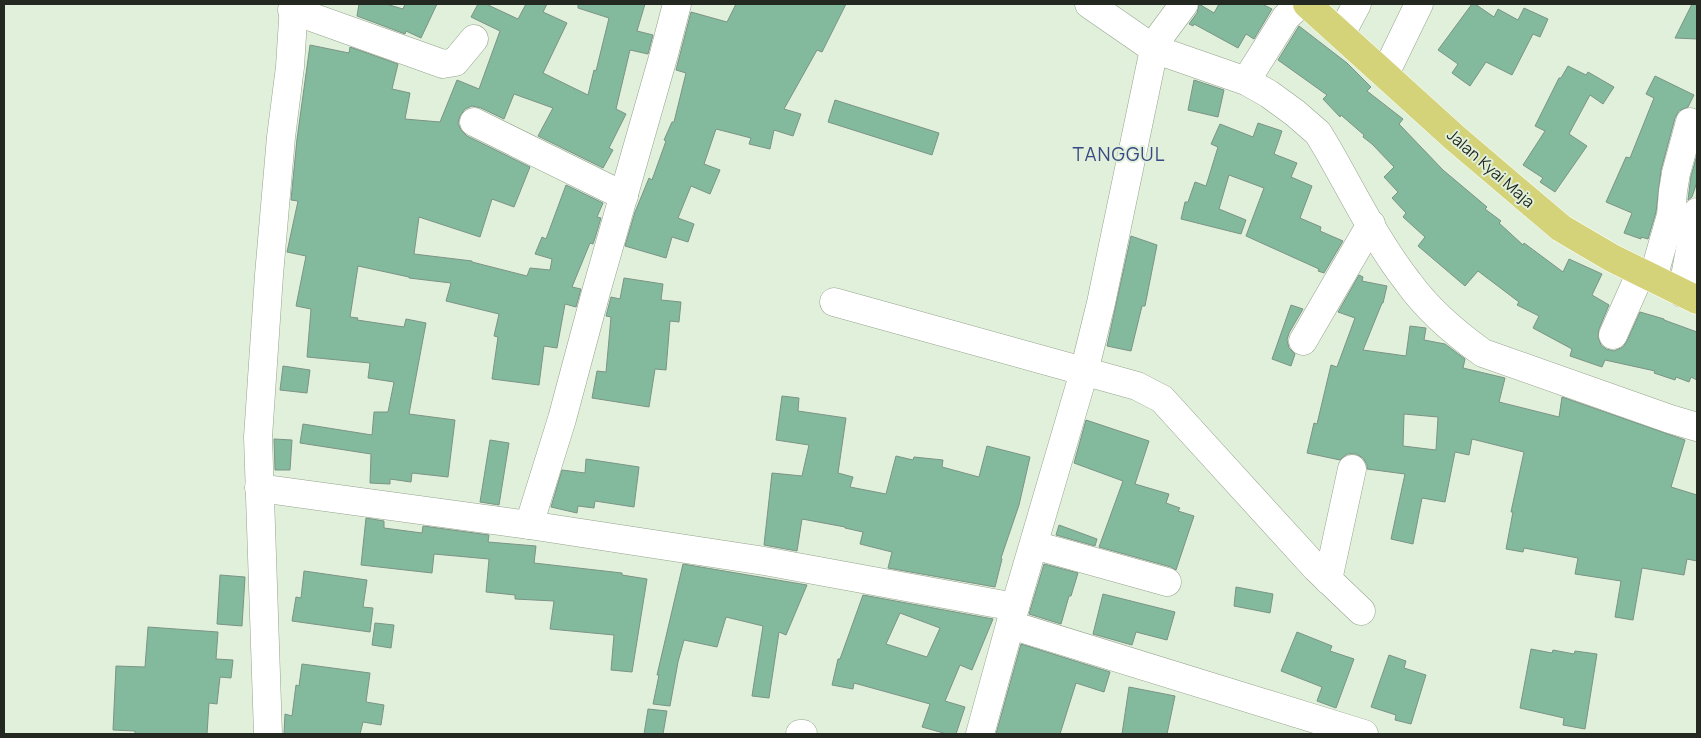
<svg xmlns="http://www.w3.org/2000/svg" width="1701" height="738" font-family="Manrope,sans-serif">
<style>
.building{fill:#83b99d;stroke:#7b9486;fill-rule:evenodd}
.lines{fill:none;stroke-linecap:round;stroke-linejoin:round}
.minor-casing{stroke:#95a38e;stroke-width:29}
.major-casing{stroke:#fff;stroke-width:29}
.minor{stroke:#fff;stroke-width:28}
.major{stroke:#d4d37a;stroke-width:28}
.labels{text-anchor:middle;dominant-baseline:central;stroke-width:4;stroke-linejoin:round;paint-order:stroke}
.street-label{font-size:16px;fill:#232820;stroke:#e1f0da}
.quarter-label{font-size:19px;letter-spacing:1px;fill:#384983;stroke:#e1f0da}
</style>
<rect width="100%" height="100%" fill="#e1f0da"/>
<g class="building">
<polygon points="359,4 386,4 403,9 405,4 437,4 421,38 406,31 405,34 357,16"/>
<polygon points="478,4 486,4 518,19 526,4 547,4 543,12 567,23 543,73 588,95 594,70 596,71 609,18 578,8 578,4 645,4 637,31 653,35 648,54 630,50 616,109 626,114 609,148 613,150 603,168 538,136 553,108 514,94 504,119 481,108 472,106 465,109 460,116 458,123 461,130 467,136 530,167 514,207 492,199 480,237 419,217 414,254 472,261 472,262 527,276 530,268 550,270 552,259 535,254 542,237 546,239 566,185 603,203 597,217 601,218 595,238 593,244 590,243 572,287 581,289 576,307 565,304 557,348 544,346 539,385 492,379 498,337 494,336 499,314 446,301 451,283 409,278 409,277 358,266 350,317 358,318 357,320 404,327 406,319 426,323 409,414 455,420 448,477 412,473 411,482 390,479 390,484 370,483 371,454 300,443 303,424 372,435 374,412 388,412 394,382 368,378 370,363 307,357 311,309 296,306 306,256 287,252 298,201 291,200 297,139 310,45 349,53 350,47 398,64 392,89 410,93 405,119 440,122 457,80 479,89 500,31 471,17"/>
<polygon points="736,4 846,4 822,52 817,50 784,109 801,114 793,136 774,130 770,149 749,144 751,138 716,129 704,164 720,170 710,194 691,186 678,218 694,224 688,242 672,237 666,258 625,246 635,212 649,178 652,180 666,141 664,140 672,122 674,122 686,73 676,70 691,12 727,22"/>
<polygon points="1199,4 1214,13 1219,4 1262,4 1272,9 1254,39 1246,34 1238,48 1194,24 1193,26 1189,24 1197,13"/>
<polygon points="1472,4 1475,4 1494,17 1498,9 1518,20 1524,8 1548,19 1540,37 1533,34 1512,75 1486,62 1470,86 1452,73 1458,64 1438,50"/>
<polygon points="1692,4 1697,4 1697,39 1675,38"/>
<polygon points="1299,26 1347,63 1371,87 1367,91 1403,119 1399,124 1443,170 1487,207 1485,209 1501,221 1499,223 1523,245 1524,243 1563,272 1569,259 1602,274 1592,295 1609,305 1599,329 1598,337 1601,345 1606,349 1614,351 1623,347 1627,341 1640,312 1664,319 1664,320 1697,332 1697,380 1691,377 1689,382 1676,377 1675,380 1654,373 1655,371 1605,360 1602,367 1570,356 1572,349 1533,328 1539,316 1517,305 1519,302 1478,271 1465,286 1418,246 1425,237 1403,217 1406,213 1392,198 1398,192 1384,177 1394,167 1372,144 1363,137 1364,135 1341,115 1340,117 1323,99 1327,95 1278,60"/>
<polygon points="1568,66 1586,75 1588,72 1614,87 1603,104 1590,95 1569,134 1587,146 1555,192 1540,182 1543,178 1523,165 1545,131 1535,126 1559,78 1561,78"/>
<polygon points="1655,76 1694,95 1688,107 1679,111 1675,118 1661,170 1656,212 1648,239 1641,237 1641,239 1624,233 1632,213 1606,202 1626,157 1630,158 1654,98 1646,94"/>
<polygon points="1194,80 1224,90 1218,117 1188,110"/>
<polygon points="835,100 939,133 932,155 828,122"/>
<polygon points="1258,123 1282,131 1274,154 1297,163 1291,177 1312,186 1300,218 1321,227 1320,231 1343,241 1324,273 1318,271 1319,269 1246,236 1264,188 1229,175 1219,209 1246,220 1241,234 1181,219 1185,202 1188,202 1195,182 1206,186 1218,147 1211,144 1220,124 1253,137"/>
<polygon points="1697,155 1697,182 1692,197 1688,200 1691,176"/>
<polygon points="1131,236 1157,245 1145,306 1142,306 1131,351 1107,346"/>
<path d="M 1359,275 L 1363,277 L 1362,281 L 1387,286 L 1383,303 L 1382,303 L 1363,350 L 1406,356 L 1410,326 L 1426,328 L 1424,340 L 1445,344 L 1465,359 L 1463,368 L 1505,378 L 1499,402 L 1559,417 L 1562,397 L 1685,440 L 1671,487 L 1697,495 L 1697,561 L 1687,559 L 1684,575 L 1642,568 L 1633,620 L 1615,617 L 1621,581 L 1575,574 L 1578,558 L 1524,548 L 1523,552 L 1506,549 L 1513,512 L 1511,512 L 1524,452 L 1472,439 L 1469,455 L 1455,452 L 1445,502 L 1422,498 L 1413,544 L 1391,539 L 1405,474 L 1367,469 L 1367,465 L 1363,458 L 1356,454 L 1347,454 L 1340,460 L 1307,453 L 1314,423 L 1317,424 L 1331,365 L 1337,367 L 1355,318 L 1338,312 ZM 1404,414 L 1438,417 L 1436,450 L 1403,446 Z"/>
<polygon points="624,278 663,284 661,300 681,302 679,322 670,321 666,370 655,369 649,407 592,398 597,371 606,372 611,317 606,316 611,297 620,299"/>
<polygon points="1291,305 1303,309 1289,333 1287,340 1289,348 1295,354 1291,366 1272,359"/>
<polygon points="283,366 310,370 307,393 280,390"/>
<polygon points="782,396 799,398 798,411 846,418 838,473 853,477 850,487 886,494 896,456 913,460 914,457 943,460 942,467 979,477 987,446 1030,457 1019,505 1001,558 1002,559 995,587 888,568 892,552 860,544 863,532 845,528 845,527 802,519 797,551 764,545 772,473 802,476 809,445 776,440"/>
<polygon points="1086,420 1149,441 1135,484 1169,494 1166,503 1180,508 1178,511 1194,516 1176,570 1171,567 1099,547 1123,481 1074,463"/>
<polygon points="274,439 292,440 290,470 275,470"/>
<polygon points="490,440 509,443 499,505 480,502"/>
<polygon points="586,459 639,467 634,507 595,501 594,508 578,506 577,513 551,507 562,470 585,473"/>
<polygon points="366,518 384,521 384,528 422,533 423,526 489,535 488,542 536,546 534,563 622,573 622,575 647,579 632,672 611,670 614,635 550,629 554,601 515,599 515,595 486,592 489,559 434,554 432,573 361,565"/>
<polygon points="1059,525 1097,539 1095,546 1056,535"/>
<polygon points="683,564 807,585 786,635 779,632 769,698 752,696 763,626 726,617 717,647 684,640 678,662 670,706 653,704 659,675 657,675"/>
<polygon points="1044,564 1078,573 1071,596 1069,596 1061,624 1029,614"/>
<polygon points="304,571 367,580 363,607 373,608 370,632 292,621 296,597 301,598"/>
<polygon points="220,575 245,577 242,626 217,624"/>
<polygon points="1236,587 1273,594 1270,613 1234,606"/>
<polygon points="1103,594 1175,612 1167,640 1136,632 1132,645 1093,634"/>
<path d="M 863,595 L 993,619 L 972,670 L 960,665 L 945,701 L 965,707 L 956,734 L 947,734 L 922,727 L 930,704 L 854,683 L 853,689 L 832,685 L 838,659 L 840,659 ZM 900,613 L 940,628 L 927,657 L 886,644 Z"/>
<polygon points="375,623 394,625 391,648 372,645"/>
<polygon points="148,627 218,632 216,659 233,660 231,678 220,677 217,704 209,703 207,734 135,734 135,731 113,730 116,666 145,667"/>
<polygon points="1297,632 1332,646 1330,651 1354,659 1336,708 1317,701 1322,687 1281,671"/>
<polygon points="1021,644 1110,672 1104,692 1076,683 1060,734 996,734"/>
<polygon points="1531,649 1552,653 1553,650 1574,654 1575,651 1597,654 1585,729 1563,725 1564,718 1520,708"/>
<polygon points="1389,655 1406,661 1404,668 1426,675 1411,724 1395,720 1396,715 1371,707"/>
<polygon points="302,664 370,673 366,702 384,705 381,725 363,722 360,734 284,734 285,714 292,716 296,685 299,686"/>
<polygon points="1129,687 1175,696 1167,734 1122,734"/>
<polygon points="648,709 667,711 663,734 644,734"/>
</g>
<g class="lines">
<g class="minor-casing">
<g id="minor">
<path d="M 1089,4 L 1154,49 L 1246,81 L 1269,94 L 1295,113 L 1318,133 L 1327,148 C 1353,193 1376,241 1408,282 C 1428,310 1455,333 1483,353 L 1670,419 L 1697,427"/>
<polyline points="292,10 443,64 455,62 474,39"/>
<polyline points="1341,34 1357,4"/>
<polyline points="1385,74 1419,4"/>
<polyline points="1246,81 1286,17 1300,4"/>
<polyline points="474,122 624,196"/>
<polyline points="1653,278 1671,215 1673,191 1676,173 1690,122"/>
<polyline points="1682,293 1697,212"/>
<polyline points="834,302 1137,386 1162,399 1316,568 1361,611"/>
<polyline points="1613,335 1641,272"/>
<polyline points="1303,341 1371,224"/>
<polyline points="259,488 529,525 764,561 1015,607"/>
<polyline points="529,525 562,419 596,292 664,54 677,4"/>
<polyline points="1034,545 1167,582"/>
<polyline points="1328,580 1352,469"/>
<polyline points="1011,625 1364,734"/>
<polyline points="268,734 258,437 269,275 281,137 290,67 294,4"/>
<polyline points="800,734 803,734"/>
<polyline points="980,734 1015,607 1084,372 1101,303 1154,49 1161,35 1184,4"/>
</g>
</g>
<g class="major-casing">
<polyline id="major" points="1307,4 1455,138 1561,228 1612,258 1697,300"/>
</g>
<use href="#minor" class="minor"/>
<use href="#major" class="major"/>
</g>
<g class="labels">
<g class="street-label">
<text transform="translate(1491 168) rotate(41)">Jalan Kyai Maja</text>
</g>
<g class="quarter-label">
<text x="1119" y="154">TANGGUL</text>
</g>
</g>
<rect width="1701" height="738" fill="none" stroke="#232820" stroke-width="10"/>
</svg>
